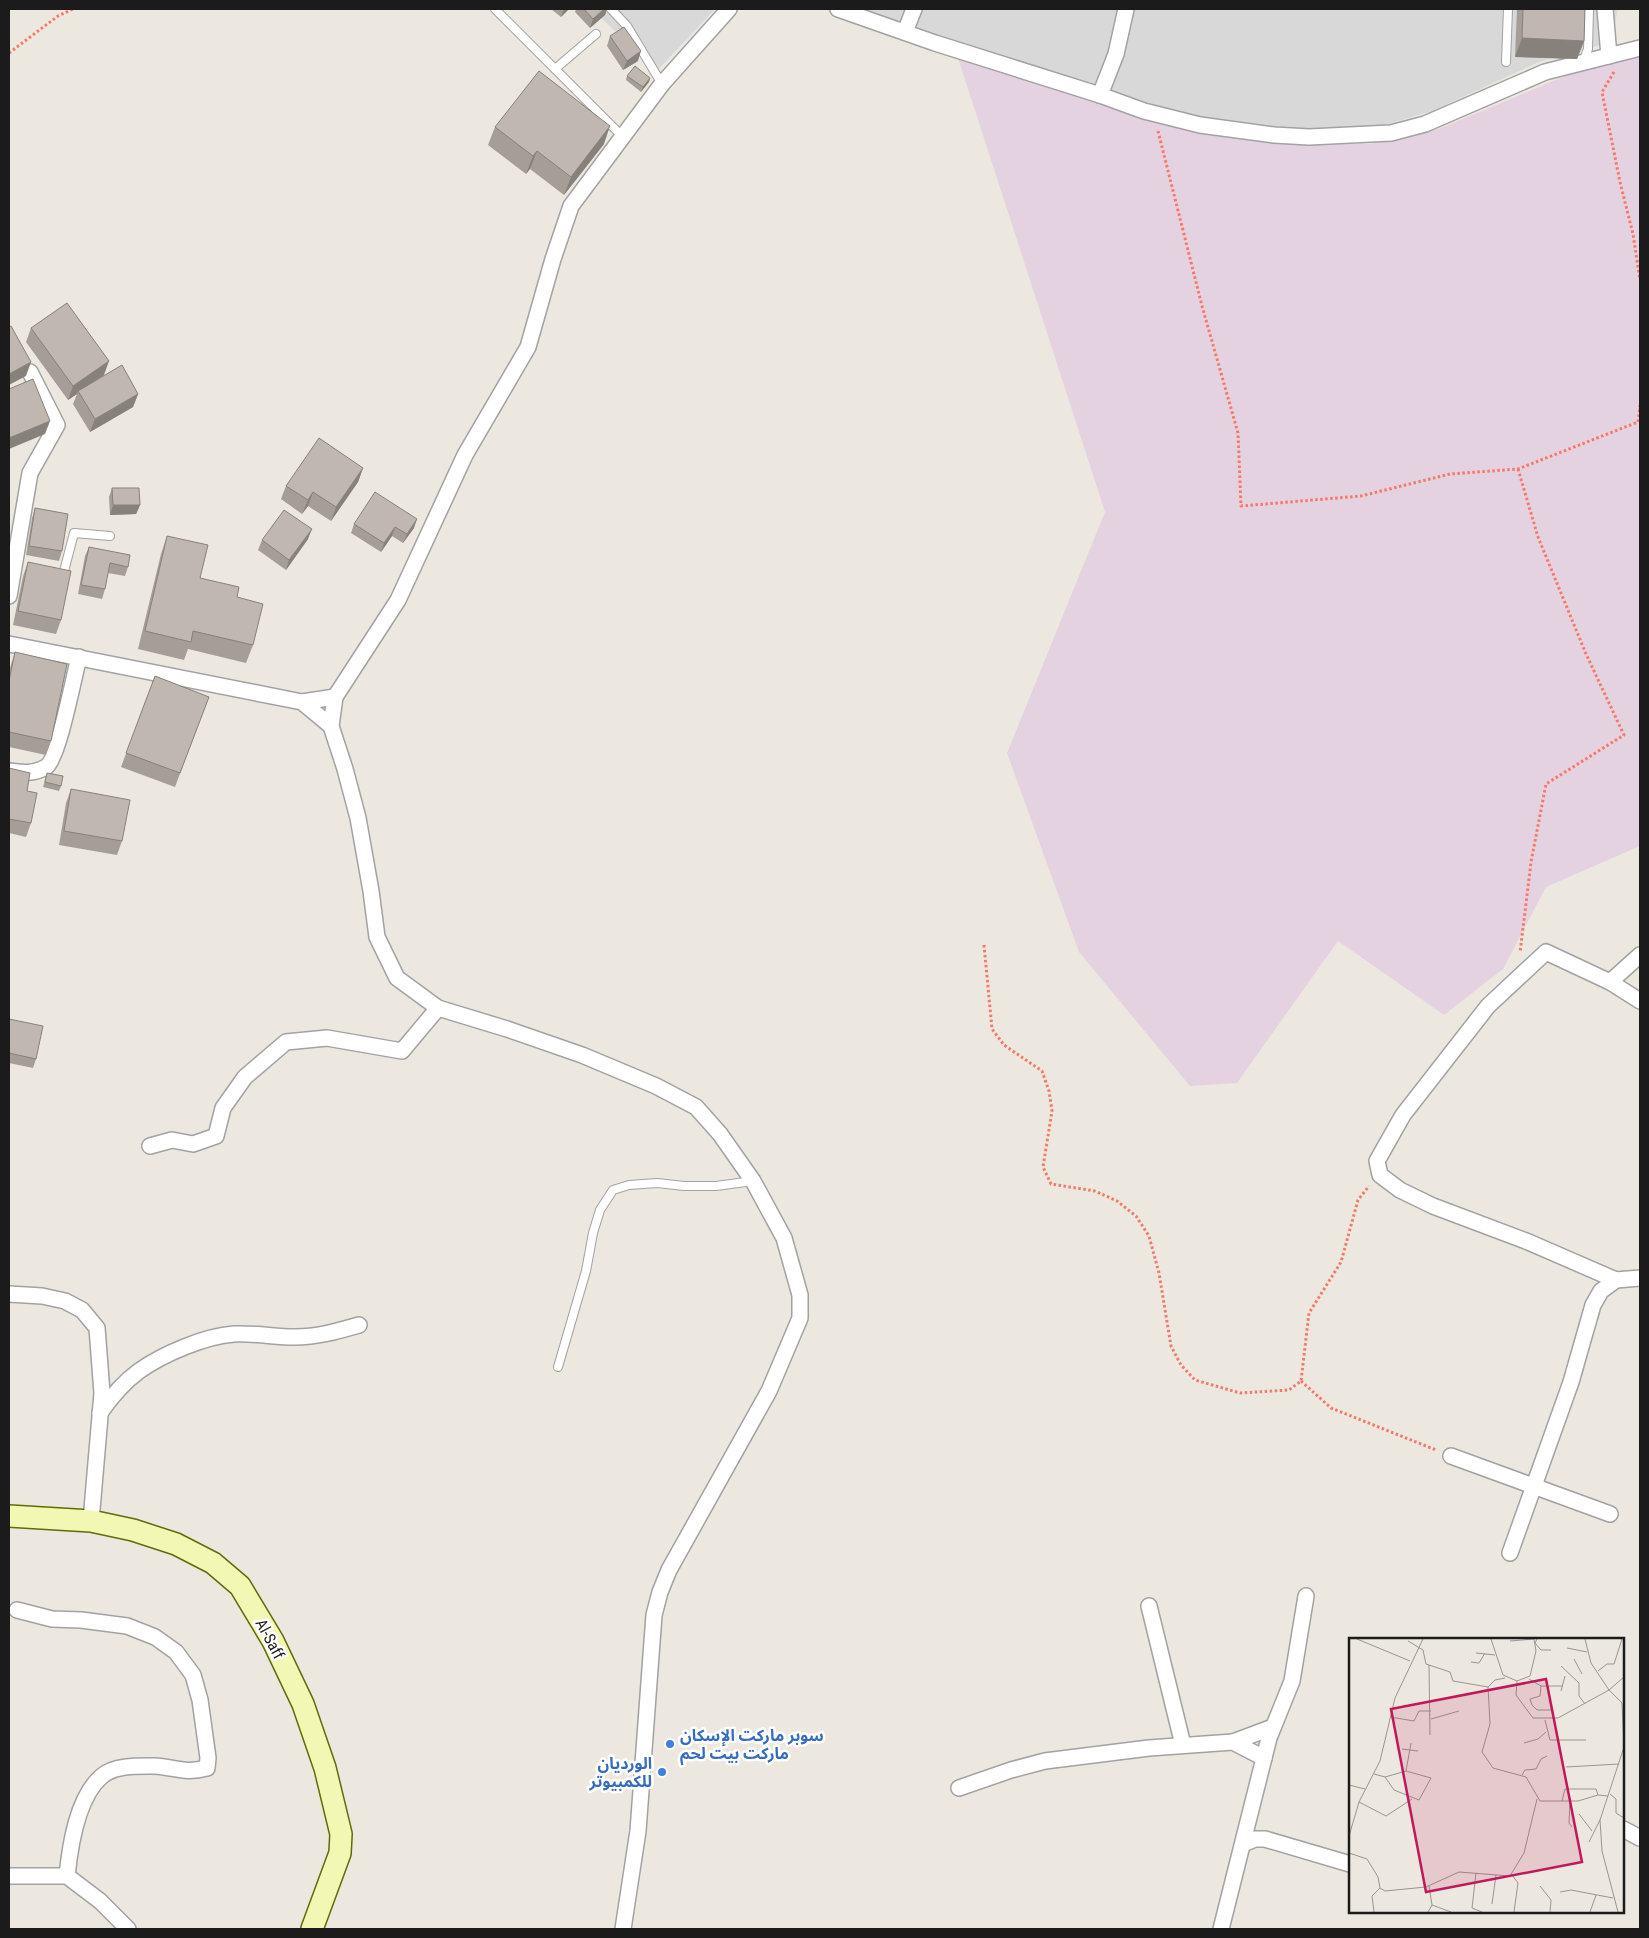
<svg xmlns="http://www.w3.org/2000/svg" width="1649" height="1938" font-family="'Roboto Condensed','Noto Sans Arabic',sans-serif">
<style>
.residential{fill:#d9d8d8}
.industrial{fill:#e5d2e1}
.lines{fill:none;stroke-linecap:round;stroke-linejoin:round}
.lane-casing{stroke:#a2a2a2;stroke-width:10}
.street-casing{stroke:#a2a2a2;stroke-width:18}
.secondary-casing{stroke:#5f6c08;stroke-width:24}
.path{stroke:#f57969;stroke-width:3;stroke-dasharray:2.5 2.5;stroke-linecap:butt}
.lane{stroke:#fff;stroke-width:8}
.street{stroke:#fff;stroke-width:15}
.secondary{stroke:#f2f7b4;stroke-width:21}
.wall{fill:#a59e97}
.shaded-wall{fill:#86817b}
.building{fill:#c0b8b0;stroke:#86817b}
.shop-dot{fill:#3f7fe0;stroke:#fff;stroke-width:2}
.labels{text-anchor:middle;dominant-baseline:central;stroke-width:5;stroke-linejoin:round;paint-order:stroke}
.street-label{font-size:16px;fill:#1b1b1b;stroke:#fff}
.shop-label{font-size:16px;font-weight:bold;fill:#366cbe;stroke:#fff;text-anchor:start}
.inset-road{fill:none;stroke:#989691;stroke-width:1}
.view{fill:#c2185b;fill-opacity:0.15;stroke:#c2185b;stroke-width:2.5}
.inset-edge{fill:none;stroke:#1b1b1b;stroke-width:2.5}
</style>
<rect width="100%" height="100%" fill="#ece8e0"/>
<g class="residential">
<polygon points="592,9 715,9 657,71"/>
<polygon points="860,9 1618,9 1611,42 1539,62 1432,111 1364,131 1304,130 1209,120 1099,89"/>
</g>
<polygon class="industrial" points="1640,54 1640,846 1546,887 1503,969 1444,1015 1338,941 1237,1083 1190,1086 1079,952 1007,753 1105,512 958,58 1198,130 1318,144 1369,144 1439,129 1615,55"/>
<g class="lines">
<g class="lane-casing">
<g id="lane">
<polyline points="495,9 623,137"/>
<polyline points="611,9 627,26 662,84"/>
<polyline points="1506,62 1508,9"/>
<polyline points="1583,62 1588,49 1589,9"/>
<polyline points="555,69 596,34"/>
<polyline points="60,574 63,575 74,533 110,536"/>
<polyline points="558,1367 586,1271 593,1233 600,1210 613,1190 629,1185 657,1183 684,1186 716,1186 753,1181"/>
</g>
</g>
<g class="street-casing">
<g id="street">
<polyline points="838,9 935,43 1100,95 1144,111 1200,125 1274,135 1309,137 1391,133 1425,124 1545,72 1640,48"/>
<polyline points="1605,9 1609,56"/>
<polyline points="905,32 914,9"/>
<polyline points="1100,95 1116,54 1126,9"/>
<polyline points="9,596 30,473 57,425 30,372"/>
<polyline points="9,644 302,702 331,726 345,769 358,818 371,891 377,937 397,978 438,1008 507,1029 582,1055 656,1086 696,1107 720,1134 753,1181 784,1238 800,1295 800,1318 769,1391 669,1570 660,1592 654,1615 638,1831 623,1929"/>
<polyline points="302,702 335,697"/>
<polyline points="331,726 335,697 398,600 465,455 528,347 553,259 571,206 662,84 729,9"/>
<path d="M 9,771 C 22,773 34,774 46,767 C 58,760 74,676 79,657"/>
<polyline points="1610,982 1640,955"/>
<polyline points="1640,1001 1610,982 1546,952 1488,1006 1403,1115 1377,1161 1380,1175 1400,1190 1433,1206 1526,1241 1616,1280 1640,1278"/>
<polyline points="150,1146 172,1140 193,1144 216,1136 223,1108 245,1077 286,1042 327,1038 402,1051 438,1008"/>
<polyline points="9,1294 42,1296 65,1301 82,1310 97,1328 102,1393 91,1521"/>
<path d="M 100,1413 C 111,1397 124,1382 139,1371 C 163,1354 205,1336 234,1334 C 255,1333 275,1337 295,1337 C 318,1337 338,1331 359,1325"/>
<polyline points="1451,1456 1610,1514"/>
<polyline points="1510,1553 1571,1382 1593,1305 1601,1291 1616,1280"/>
<polyline points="1149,1606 1183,1745"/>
<path d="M 17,1610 L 52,1619 L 81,1620 L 127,1626 L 155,1637 L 176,1652 L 193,1675 L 200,1700 L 208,1758 L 207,1768 C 184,1774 175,1767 154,1766 C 138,1766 115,1765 102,1776 C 77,1797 70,1846 67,1876"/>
<polyline points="1233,1742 1273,1727"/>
<polyline points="959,1788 1011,1770 1045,1761 1149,1748 1233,1742 1264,1758"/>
<polyline points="1623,1829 1640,1838"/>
<polyline points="1243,1844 1255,1839 1265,1839 1350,1864"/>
<polyline points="9,1876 67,1876 100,1901 128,1929"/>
<polyline points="1221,1929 1269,1738 1292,1681 1306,1596"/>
</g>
</g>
<g class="secondary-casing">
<polyline id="secondary" points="9,1516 91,1521 133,1530 176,1544 213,1563 240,1586 273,1641 303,1704 325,1768 341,1834 340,1853 312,1929"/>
</g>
<g class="path">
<polyline points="9,53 58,16 73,9"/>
<polyline points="1614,72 1602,92 1620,182 1633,234 1640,280"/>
<polyline points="1158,131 1202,306 1238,433 1241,506 1361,496 1450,474 1518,469 1638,422"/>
<polyline points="1638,422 1640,405"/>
<polyline points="1518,469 1538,537 1586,654 1624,735 1546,784 1531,862 1520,953"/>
<polyline points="984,945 992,1029 1004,1045 1042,1071 1049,1091 1052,1111 1043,1167 1051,1184 1095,1191 1117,1201 1136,1216 1149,1236 1159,1273 1171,1346 1181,1365 1195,1380 1240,1393 1289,1390 1301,1381 1309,1313 1341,1262 1358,1200 1369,1186"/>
<polyline points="1301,1381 1331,1408 1436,1450"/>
</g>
<use href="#lane" class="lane"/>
<use href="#street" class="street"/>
<use href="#secondary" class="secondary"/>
</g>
<g class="wall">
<polygon points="551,9 569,9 561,17"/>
<polygon points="576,9 607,9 605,15 590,28 575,12"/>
<polygon points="1517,9 1585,9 1584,41 1577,59 1515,57"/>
<polygon points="610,36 638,61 623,70 607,46"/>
<polygon points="627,76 650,78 649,82 641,92 626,80"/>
<polygon points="495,127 604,144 564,195 530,169 526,174 488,145"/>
<polygon points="31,328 104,375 96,380 138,394 133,407 90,432 73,404 77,394 68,400 26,342"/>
<polygon points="363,468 358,482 331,521 308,506 302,514 281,499 286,486"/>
<polygon points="112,488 140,505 136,514 110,515 109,497"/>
<polygon points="35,508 62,551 59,561 26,555 32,518"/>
<polygon points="354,524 414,528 403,543 392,536 381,552 351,533"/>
<polygon points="167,536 200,578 237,597 253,645 246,663 188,649 184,660 138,649 161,554"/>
<polygon points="308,539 286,570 258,550 262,540"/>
<polygon points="89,547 128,567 125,576 108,573 105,589 102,599 78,594 85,556"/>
<polygon points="28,562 61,620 56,634 13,625 23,576"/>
<polygon points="15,652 51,741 46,755 9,747 9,671"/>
<polygon points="155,676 209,697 175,787 121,767"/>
<polygon points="9,768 27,791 31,823 26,837 9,833"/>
<polygon points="47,773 61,786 59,791 43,787"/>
<polygon points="71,789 122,841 117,855 59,845 66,803"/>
<polygon points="9,1019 36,1059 33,1068 9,1063"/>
</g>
<g class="shaded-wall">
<polygon points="564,9 569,9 561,17"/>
<polygon points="604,9 607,9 605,15 590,28 593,19"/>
<polygon points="1522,38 1584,41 1577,59 1515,57"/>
<polygon points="641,51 638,61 623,70 627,61"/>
<polygon points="650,78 649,82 641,92 643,87"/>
<polygon points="610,126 604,144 564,195 571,177"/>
<polygon points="537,151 530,169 526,174 533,156"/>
<polygon points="109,361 104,375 79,392 78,391 77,394 68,400 73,386"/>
<polygon points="31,362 26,376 9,385 9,374"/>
<polygon points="138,394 133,407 90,432 95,419"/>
<polygon points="50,421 45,434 9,449 9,438"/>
<polygon points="363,468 358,482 331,521 336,507"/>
<polygon points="313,492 308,506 302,514 308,500"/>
<polygon points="113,505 140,505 136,514 110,515"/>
<polygon points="417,519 414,528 403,543 407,534"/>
<polygon points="395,527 392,536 381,552 384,543"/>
<polygon points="312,529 308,539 286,570 289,560"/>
</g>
<g class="building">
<polygon points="584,9 604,9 593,19"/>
<polygon points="1523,9 1585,9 1584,41 1522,38"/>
<polygon points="624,27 641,51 627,61 610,36"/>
<polygon points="635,66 650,78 643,87 627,76"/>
<polygon points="539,71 610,126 571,177 537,151 533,156 495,127"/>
<polygon points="67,303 109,361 73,386 31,328"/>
<polygon points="11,326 31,362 9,374 9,327"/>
<polygon points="122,365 138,394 95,419 78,391"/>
<polygon points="33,379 50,421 9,438 9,389"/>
<polygon points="319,438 363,468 336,507 313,492 308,500 286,486"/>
<polygon points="112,488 139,488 140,505 113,505"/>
<polygon points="375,492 417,519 407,534 395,527 384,543 354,524"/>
<polygon points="35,508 68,514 62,551 29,546"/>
<polygon points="284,510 312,529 289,560 262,540"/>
<polygon points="167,536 208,545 200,578 239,587 237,597 263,604 253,645 193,631 191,642 145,631"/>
<polygon points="89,547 130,555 128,567 110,563 105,589 81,585"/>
<polygon points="28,562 71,571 61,620 18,611"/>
<polygon points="15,652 67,664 51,741 9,732 9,681"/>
<polygon points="155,676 209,697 180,773 126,753"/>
<polygon points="9,768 30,773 27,791 37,793 31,823 9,819"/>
<polygon points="47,773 63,776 61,786 45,782"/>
<polygon points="71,789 130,800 122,841 64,831"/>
<polygon points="9,1019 43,1026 36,1059 9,1053"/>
</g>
<g class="shop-dot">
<circle cx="670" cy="1744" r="5"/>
<circle cx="662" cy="1772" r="5"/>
</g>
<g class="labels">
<g class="street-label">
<text transform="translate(270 1639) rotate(62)">Al-Saff</text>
</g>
<g class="shop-label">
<text x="680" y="1735">سوبر ماركت الإسكان<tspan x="680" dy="18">ماركت بيت لحم</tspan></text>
<text x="652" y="1763" text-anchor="end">الورديان<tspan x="652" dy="18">للكمبيوتر</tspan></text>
</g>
</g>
<g transform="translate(1349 1638)">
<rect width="275" height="275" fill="#ece8e0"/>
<path class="inset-road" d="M 8,1 L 61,23M 142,1 L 154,37 L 168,43 L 167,57 L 184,80 L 209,80 L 260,52 L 273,65 L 275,109 L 251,182 L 253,213 L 269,274M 188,1 L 186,5 L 192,12 L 202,12M 236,1 L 242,25 L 260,52 L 275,39M 59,3 L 74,12 L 77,26 L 101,34 L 104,43 L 139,49 L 146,42 L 156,40M 161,3 L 185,1M 218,10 L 238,14M 127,15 L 146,17M 225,21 L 233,36M 122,24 L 130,25 L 136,15M 80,27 L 81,97M 212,28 L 230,45 L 230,58 L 236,66M 249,33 L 258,26 L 265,26 L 273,1M 180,41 L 192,48 L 214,48M 168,43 L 181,38 L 187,13 L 185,1M 192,48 L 191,58 L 181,61 L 183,67 L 188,72 L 202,72M 139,49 L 141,86 L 133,114 L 144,130 L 177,139 L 191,163 L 229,163 L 249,157 L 259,158M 212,53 L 216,38M 41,79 L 65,83 L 70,73 L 82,73M 82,81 L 110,73M 196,82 L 201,102 L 237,102M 175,105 L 189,101 L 197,94M 53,111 L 69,113M 217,129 L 270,126M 57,133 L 62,105M 25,136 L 36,139 L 57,133 L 82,140 L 70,162 L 45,152 L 36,139M 173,137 L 176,132 L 187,131 L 192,121 L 198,118M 0,147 L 16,151M 261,156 L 267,161 L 267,175 L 275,180M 213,163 L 216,151 L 247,151 L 249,157M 221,163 L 220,185 L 223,189M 10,164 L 37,178 L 63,161M 230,176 L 243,193M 0,198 L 10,164 L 31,123 L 46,60 L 74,1M 240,204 L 251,182M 0,215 L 18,221 L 29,239 L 31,250 L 36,253 L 77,249 L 110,234 L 161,238 L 175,215 L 188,161M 127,235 L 123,270 L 133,274M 163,237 L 169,245 L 165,274M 191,248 L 202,262 L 201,274M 211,254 L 222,252 L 264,260M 143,266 L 147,237M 83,267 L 102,274M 25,274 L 23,258 L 31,250M 79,274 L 83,267 L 80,248M 241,274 L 247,257"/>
<path class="view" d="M 197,41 L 233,224 L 77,254 L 42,71 Z"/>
<rect width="275" height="275" class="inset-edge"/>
</g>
<rect width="1649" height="1938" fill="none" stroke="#1b1b1b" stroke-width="20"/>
</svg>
